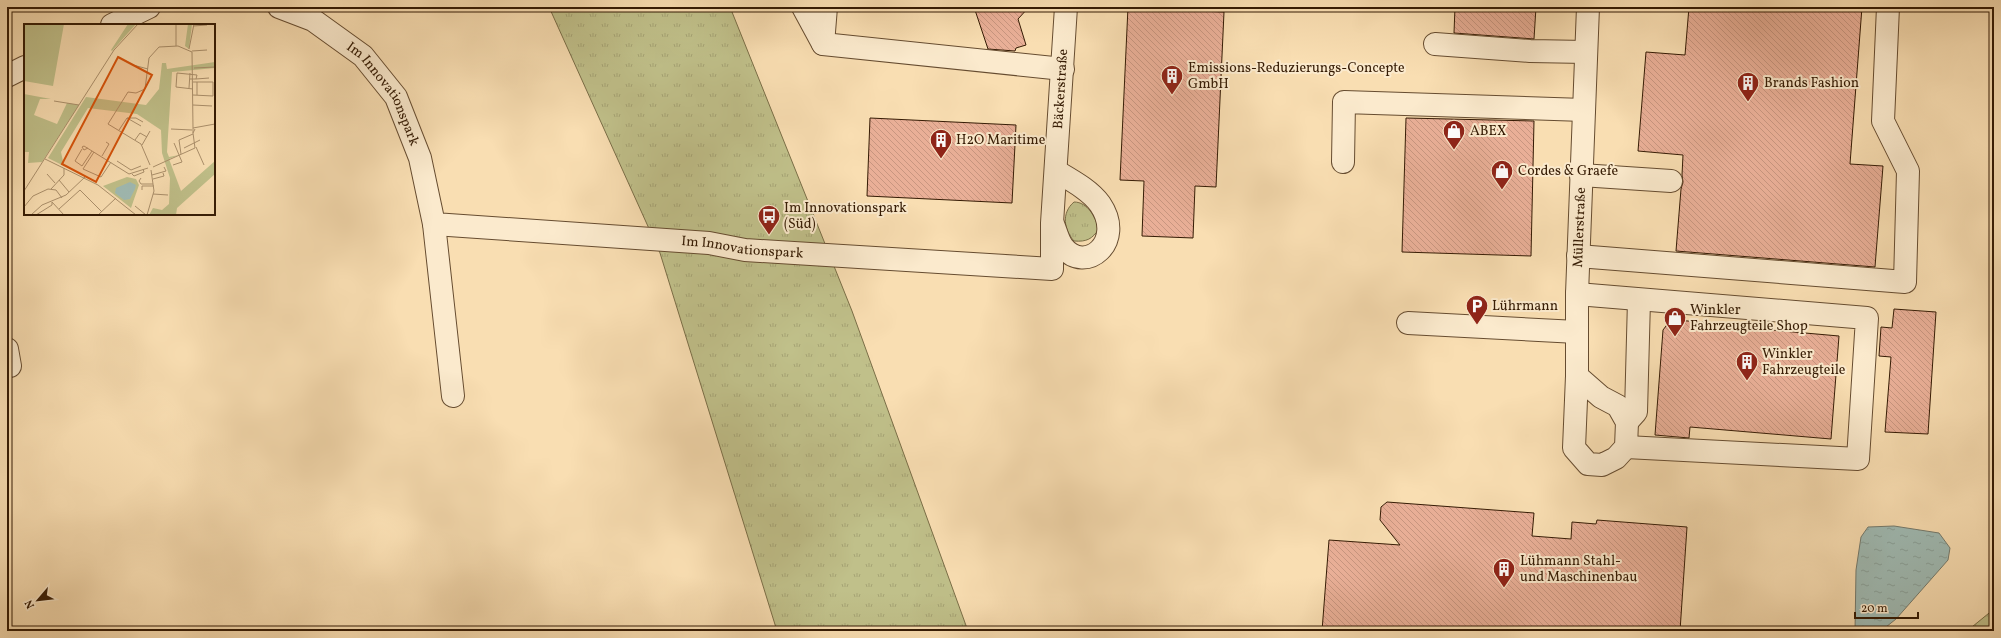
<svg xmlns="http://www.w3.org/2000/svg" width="2001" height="638" font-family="Vollkorn,serif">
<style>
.grass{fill:url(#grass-tufts);stroke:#7a6e47}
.water{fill:url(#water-ripples);stroke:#757b6e}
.building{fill:url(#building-back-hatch);stroke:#351b04}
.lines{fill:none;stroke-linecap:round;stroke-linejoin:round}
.minor-casing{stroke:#664c30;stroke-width:24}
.minor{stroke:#fbeacd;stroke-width:22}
.labels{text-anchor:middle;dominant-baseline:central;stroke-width:4;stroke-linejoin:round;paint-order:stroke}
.poi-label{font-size:14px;fill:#351b04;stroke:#fbeacd;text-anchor:start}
.street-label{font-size:14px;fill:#351b04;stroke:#fbeacd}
.inset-road{fill:none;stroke:#ab906c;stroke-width:1}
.view{fill:#d6530b;fill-opacity:0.15;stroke:#d6530b;stroke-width:2}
.inset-edge{fill:none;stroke:#351b04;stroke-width:2}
</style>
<defs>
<pattern id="grass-tufts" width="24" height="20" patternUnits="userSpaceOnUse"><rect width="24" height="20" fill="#c0c08a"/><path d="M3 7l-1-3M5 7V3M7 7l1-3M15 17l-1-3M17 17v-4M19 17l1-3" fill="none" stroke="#a6a475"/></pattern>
<pattern id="water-ripples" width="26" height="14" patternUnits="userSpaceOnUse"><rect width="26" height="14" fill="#a0bbb4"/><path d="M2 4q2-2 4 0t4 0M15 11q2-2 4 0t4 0" fill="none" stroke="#8aa099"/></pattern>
<pattern id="building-back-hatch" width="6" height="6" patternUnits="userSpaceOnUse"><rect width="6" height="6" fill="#e9af97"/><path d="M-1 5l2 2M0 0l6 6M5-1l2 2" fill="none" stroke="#c89680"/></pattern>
</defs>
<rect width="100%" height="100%" fill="#f9deb2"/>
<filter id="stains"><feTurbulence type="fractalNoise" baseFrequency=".005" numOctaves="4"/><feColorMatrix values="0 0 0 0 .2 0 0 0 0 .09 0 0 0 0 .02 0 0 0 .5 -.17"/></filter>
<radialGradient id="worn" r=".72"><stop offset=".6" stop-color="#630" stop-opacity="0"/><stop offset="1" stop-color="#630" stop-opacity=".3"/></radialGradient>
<g class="grass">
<polygon points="549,7 730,7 852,311 968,631 777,631 660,253"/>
<path d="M 1074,202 C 1088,202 1095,217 1099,229 C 1092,239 1087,242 1074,241 C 1064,230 1061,213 1074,202 Z"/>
<polygon points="1994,609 1994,631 1967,631"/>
</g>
<polygon class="water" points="1894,526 1939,533 1950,548 1948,560 1896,619 1881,631 1855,631 1856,570 1861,537 1868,527"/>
<g class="building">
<polygon points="974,7 1029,7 1018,19 1026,45 1016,48 1015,51 988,49"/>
<polygon points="1128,7 1201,7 1201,11 1224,12 1216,187 1195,186 1193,238 1142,236 1144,181 1120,180"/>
<polygon points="1455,7 1536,7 1534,39 1454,33"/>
<polygon points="1689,7 1862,7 1850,164 1883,166 1875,267 1676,251 1681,189 1683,182 1682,175 1683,155 1638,151 1646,52 1685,55"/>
<polygon points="870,118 1016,125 1012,203 867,196"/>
<polygon points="1406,118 1534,121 1531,256 1402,252"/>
<polygon points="1894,309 1936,312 1928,434 1885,432 1891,357 1879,356 1881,327 1892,328"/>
<polygon points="1674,320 1771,327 1771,330 1839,336 1831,439 1690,427 1689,438 1655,435 1663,330 1669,322"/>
<polygon points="1387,502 1534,513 1532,536 1571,539 1572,522 1596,524 1597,520 1687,527 1680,631 1322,631 1329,540 1400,545 1380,520 1381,507"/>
</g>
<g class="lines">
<g class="minor-casing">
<g id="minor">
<path id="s1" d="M 279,7 L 313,20 L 363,56 L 396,97 L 420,158 L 434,224 L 709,243 L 745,250 L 1052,269 L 1052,223 L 1066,7"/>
<polyline points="803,7 823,44 1063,69"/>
<polyline points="112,25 149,7"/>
<polyline points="823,44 826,7"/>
<polyline points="1435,44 1530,51 1586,52"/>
<polyline points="7,76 25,67"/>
<polyline points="1343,162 1344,102 1584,110"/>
<polyline points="1581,175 1671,181"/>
<polyline points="434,224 453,396"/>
<path d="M 1053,224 C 1056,231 1058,241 1063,247 C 1085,275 1126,242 1100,204 C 1090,190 1071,180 1056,171"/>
<polyline points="1578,256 1905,282 1908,171 1883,121 1888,7"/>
<polyline points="1577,294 1867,318 1858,459 1626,447"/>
<polyline points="1408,323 1577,332"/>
<polyline points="7,349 10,366"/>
<path id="s2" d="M 1577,376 L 1601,397 L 1618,406 L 1627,422 L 1626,447 L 1616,458 L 1602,465 L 1588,464 L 1574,448 L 1577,376 L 1577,294 L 1588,7"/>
<polyline points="1627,422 1636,412 1639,300"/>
</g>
</g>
<use href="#minor" class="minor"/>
</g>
<defs>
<g id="building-pin" transform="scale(1.15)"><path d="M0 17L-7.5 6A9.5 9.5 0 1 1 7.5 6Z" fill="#8f2418" stroke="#fbeacd"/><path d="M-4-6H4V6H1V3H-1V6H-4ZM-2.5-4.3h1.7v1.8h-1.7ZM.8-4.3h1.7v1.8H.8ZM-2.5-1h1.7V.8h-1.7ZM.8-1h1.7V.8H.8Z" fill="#fff"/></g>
<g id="shop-pin" transform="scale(1.15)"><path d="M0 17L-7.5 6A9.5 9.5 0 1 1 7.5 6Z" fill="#8f2418" stroke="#fbeacd"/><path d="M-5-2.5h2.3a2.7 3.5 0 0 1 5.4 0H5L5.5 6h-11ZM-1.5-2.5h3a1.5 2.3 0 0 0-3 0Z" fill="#fff"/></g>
<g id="bus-pin" transform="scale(1.15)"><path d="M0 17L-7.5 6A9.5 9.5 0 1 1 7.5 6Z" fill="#8f2418" stroke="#fbeacd"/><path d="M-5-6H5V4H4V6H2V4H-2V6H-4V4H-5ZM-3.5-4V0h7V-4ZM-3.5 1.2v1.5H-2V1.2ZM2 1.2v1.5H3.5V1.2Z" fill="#fff"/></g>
<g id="parking-pin" transform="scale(1.15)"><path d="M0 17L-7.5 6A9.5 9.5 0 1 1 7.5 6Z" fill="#8f2418" stroke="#fbeacd"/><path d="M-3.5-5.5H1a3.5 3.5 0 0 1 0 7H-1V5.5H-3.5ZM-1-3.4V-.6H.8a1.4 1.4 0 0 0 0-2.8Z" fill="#fff"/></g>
</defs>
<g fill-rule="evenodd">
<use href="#building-pin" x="1172" y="76"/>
<use href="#building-pin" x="1748" y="83"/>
<use href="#shop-pin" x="1454" y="131"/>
<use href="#building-pin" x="941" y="140"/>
<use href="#shop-pin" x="1502" y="171"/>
<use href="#bus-pin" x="769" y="216"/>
<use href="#parking-pin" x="1477" y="306"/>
<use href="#shop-pin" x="1675" y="318"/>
<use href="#building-pin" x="1747" y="362"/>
<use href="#building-pin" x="1504" y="569"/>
</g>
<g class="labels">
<g class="poi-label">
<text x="1188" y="68">Emissions-Reduzierungs-Concepte<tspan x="1188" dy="16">GmbH</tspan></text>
<text x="1764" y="83">Brands Fashion</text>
<text x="1470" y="131">ABEX</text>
<text x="956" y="140">H2O Maritime</text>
<text x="1518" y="171">Cordes &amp; Graefe</text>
<text x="784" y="208">Im Innovationspark<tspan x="784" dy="16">(Süd)</tspan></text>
<text x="1492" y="306">Lührmann</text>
<text x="1690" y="310">Winkler<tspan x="1690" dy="16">Fahrzeugteile Shop</tspan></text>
<text x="1762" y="354">Winkler<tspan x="1762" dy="16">Fahrzeugteile</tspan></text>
<text x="1520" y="561">Lühmann Stahl-<tspan x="1520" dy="16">und Maschinenbau</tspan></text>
</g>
<g class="street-label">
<text stroke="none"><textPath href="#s1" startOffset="1084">Bäckerstraße</textPath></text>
<text stroke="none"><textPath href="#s1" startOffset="141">Im Innovationspark</textPath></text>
<text stroke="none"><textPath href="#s2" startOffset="381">Müllerstraße</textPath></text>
<text stroke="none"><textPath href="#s1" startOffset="593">Im Innovationspark</textPath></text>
</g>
</g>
<g transform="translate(24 24)">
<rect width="191" height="191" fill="#f9deb2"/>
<path d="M 104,0 L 112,0 L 88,27 L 87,26 ZM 164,0 L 168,0 L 165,25 L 161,22 ZM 191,38 L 191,44 L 148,48 L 143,128 L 145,133 L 155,131 L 145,135 L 157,167 L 191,137 L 191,150 L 153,184 L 152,191 L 125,191 L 129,184 L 138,186 L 145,180 L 146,154 L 138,129 L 137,106 L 113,90 L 64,84 L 37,128 L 40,142 L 24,134 L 62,73 L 122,81 L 135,65 L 138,39 L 142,39 L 143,45 ZM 103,153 L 112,155 L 115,161 L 107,184 L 79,162 Z" fill="#c0c08a"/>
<path d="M 0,0 L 40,0 L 29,62 L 0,57 ZM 0,70 L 27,75 L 16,75 L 10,91 L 33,100 L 43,79 L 55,81 L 18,138 L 4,139 L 5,128 L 0,128 Z" fill="#c0c08a"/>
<path d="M 15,108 L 22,112 L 14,124 L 7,119 Z" fill="#c0c08a"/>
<path d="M 106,158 L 112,161 L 111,165 L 106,175 L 100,176 L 91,169 L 92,164 Z" fill="#a0bbb4"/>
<path class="inset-road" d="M 169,2 L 183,1M 152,22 L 152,0M 165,25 L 170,0M 168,27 L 183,26M 109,41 L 124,45M 170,44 L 191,43M 166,55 L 172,55 L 173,51 L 153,49 L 152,63 L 169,65M 172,55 L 185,54M 165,64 L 166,49M 169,71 L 189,72 L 189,58 L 169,58M 173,71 L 173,58M 30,77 L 55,81M 169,81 L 188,82M 103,94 L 117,102M 147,105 L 168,106M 171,105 L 169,109 L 169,104 L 191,100M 95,106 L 103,94 L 112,94 L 119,98M 111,116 L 116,109 L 123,113M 118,121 L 126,107M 172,123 L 180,141M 64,124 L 60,126 L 58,123 L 60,122 L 68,127 L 105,150 L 124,144M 160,124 L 176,116M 58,125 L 51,137 L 58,142 L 68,127M 70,128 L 59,145 L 77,153 L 87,138M 157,130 L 155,116 L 169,110M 78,132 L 85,120 L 82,118M 21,135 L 74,161 L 112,191M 93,137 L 107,146 L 117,142M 126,141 L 117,120 L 84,100 L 104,68 L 112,69 L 121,65 L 125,34 L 135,23 L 154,22 L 168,28 L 169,104M 149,141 L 158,138 L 150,119M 129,143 L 171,124 L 169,109M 23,150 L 31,159M 108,150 L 110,152 L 120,148 L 119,145M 128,151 L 142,147 L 140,143M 117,154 L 115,157 L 117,160 L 129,160M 129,155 L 140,152 L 139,149M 35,156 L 45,168M 27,165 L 40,151 L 40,144M 118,166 L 118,162 L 130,162M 0,167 L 90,26 L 114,0M 129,170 L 144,171M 111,182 L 122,191M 0,183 L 9,172 L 24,165 L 32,166 L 38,174M 35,185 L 56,166 L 78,188M 7,191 L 18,181 L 42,171 L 61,153M 12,191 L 28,181 L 28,178 L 40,191M 74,191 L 92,174M 123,191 L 130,167 L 127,146"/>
<path class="view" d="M 94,33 L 128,51 L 72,158 L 38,140 Z"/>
<rect width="191" height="191" class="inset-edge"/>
</g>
<rect width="2001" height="638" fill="none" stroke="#f9deb2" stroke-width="24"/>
<rect x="8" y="8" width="1985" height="622" fill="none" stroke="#351b04" stroke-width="2"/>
<rect x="12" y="12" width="1977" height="614" fill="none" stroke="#351b04"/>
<g transform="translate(38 600) rotate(242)" stroke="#fbeacd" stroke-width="3" paint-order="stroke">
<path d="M0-3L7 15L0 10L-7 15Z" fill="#351b04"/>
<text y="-6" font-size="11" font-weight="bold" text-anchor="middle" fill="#351b04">N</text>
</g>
<path d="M1855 612v6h63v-6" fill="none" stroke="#351b04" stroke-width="2"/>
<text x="1861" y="612" font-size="12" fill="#351b04" stroke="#fbeacd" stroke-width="3" paint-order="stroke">20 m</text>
<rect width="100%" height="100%" filter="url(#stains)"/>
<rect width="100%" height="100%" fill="url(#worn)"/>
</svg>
